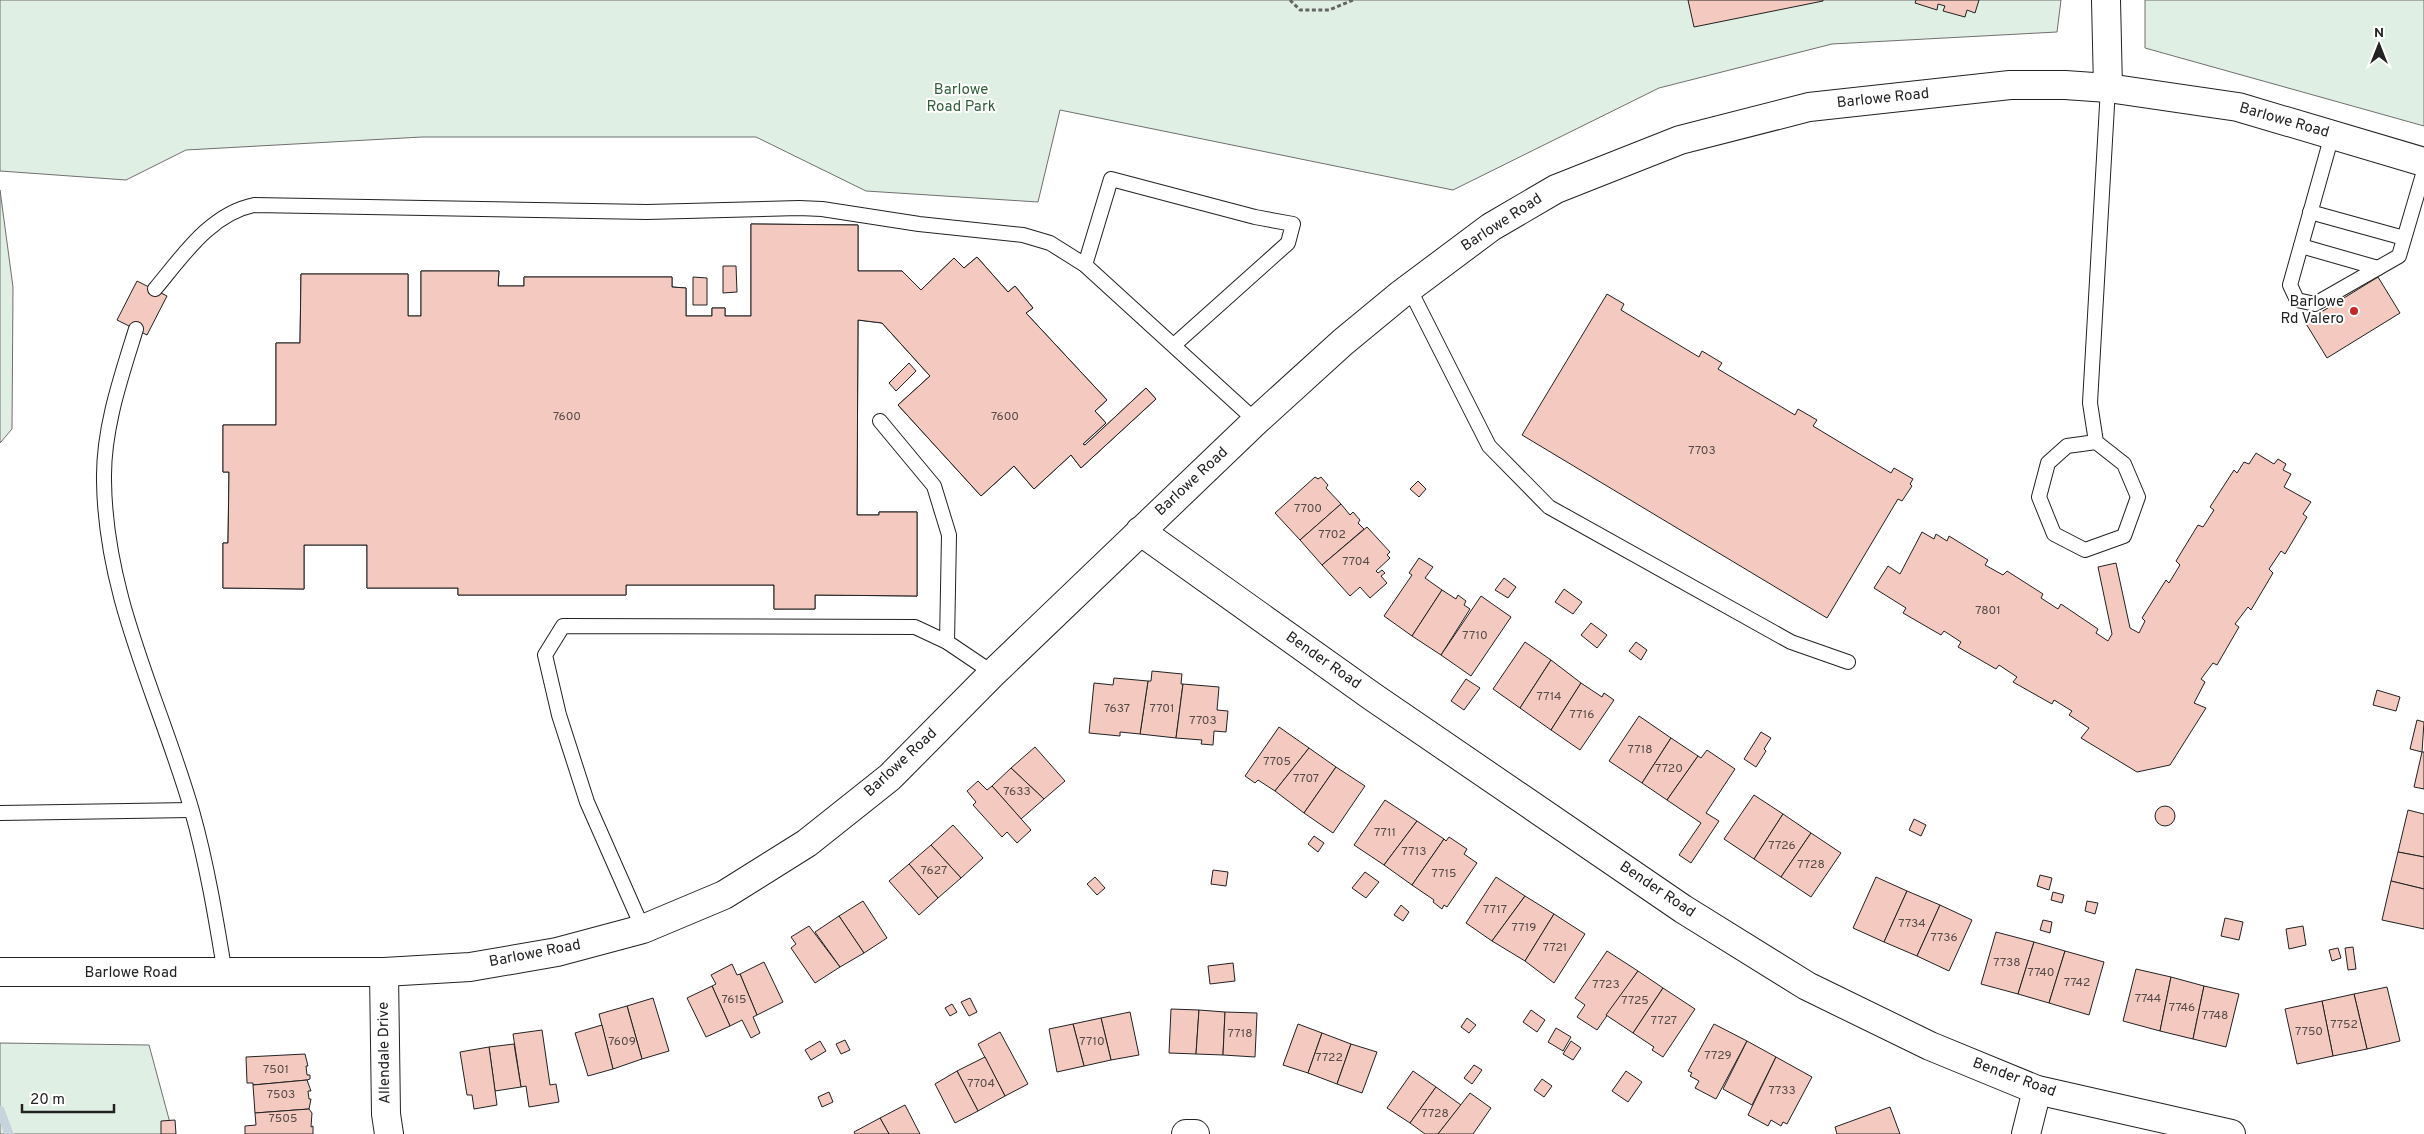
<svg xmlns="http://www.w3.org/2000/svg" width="2424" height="1134" font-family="Overpass,sans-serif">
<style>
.green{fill:#e0efe3;stroke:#6f6f6f}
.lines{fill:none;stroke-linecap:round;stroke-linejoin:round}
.stream{stroke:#c7d3dd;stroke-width:9}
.building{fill:#f3c9c0;stroke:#222;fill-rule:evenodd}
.service-casing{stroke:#222;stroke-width:16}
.minor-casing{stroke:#222;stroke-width:30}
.tertiary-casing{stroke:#222;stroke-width:30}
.path{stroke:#646464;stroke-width:3;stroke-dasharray:4 2.5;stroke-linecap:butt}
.service{stroke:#fff;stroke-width:14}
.minor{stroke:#fff;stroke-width:28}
.tertiary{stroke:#fff;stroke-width:28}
.poi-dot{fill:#c62828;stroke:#fff;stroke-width:2}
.labels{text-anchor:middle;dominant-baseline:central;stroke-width:4;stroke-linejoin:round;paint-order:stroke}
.number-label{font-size:12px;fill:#564c4a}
.park-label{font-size:15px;fill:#2f5e38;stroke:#fff}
.street-label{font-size:15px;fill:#222;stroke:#fff}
.poi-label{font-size:15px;fill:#222;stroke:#fff;text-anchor:end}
</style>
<rect width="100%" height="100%" fill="#fff"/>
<g class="green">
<polygon points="0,0 2061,0 2057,32 1832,44 1659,88 1453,190 1060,110 1038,202 866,191 756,137 422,137 186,150 126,180 0,171"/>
<polygon points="2145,0 2424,0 2424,126 2145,48"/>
<polygon points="0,190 13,287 12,429 0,443"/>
<polygon points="0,1043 149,1045 173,1134 0,1134"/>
</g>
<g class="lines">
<polyline class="stream" points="0,1110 9,1134"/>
</g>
<g class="building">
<polygon points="1688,0 1823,0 1823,1 1694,27"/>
<polygon points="1916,0 1979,0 1975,13 1967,10 1965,17 1943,11 1945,6 1938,4 1937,10 1915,3"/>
<path d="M 751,224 L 858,225 L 858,271 L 902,271 L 921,290 L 954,258 L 964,268 L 977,257 L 1008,292 L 1015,286 L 1033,308 L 1026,313 L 1107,400 L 1095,411 L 1106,423 L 1083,444 L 1085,445 L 1146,388 L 1156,399 L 1081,468 L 1071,455 L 1034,489 L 1014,466 L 981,496 L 898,405 L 930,376 L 882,323 L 858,320 L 857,515 L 879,515 L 879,512 L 917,512 L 917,596 L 815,595 L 815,609 L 774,609 L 774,585 L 626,585 L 626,595 L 458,595 L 458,588 L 367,588 L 367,545 L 304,545 L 304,589 L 223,588 L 223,543 L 228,543 L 229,472 L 223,472 L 223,425 L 276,425 L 276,343 L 300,343 L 301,274 L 408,274 L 408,316 L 421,316 L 421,271 L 499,271 L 498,286 L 524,286 L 524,277 L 672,277 L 672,287 L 686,288 L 686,316 L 712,316 L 712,308 L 725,308 L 725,316 L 751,316 ZM 483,331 L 511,332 L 511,372 L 556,373 L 555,430 L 437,427 L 438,403 L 481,404 ZM 686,334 L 751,334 L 751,489 L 757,489 L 757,516 L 630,515 L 631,357 L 637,357 L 637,374 L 686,374 Z"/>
<polygon points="751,224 858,225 858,271 902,271 921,290 954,258 964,268 977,257 1008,292 1015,286 1033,308 1026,313 1107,400 1095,411 1106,423 1083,444 1085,445 1146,388 1156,399 1081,468 1071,455 1034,489 1014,466 981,496 898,405 930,376 882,323 858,320 857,515 879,515 879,512 917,512 917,596 815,595 815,609 774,609 774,585 626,585 626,595 458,595 458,588 367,588 367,545 304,545 304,589 223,588 223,543 228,543 229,472 223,472 223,425 276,425 276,343 300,343 301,274 408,274 408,316 421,316 421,271 499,271 498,286 524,286 524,277 672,277 672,287 686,288 686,316 712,316 712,308 725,308 725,316 751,316"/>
<polygon points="723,266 736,266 737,292 723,293"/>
<polygon points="693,277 707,278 707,305 693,305"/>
<polygon points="2378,277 2400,313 2327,358 2305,322"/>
<polygon points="137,281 167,296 147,335 117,320"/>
<polygon points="1607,294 1624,304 1621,310 1699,357 1702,351 1722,363 1718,369 1795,415 1798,409 1817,420 1813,426 1891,473 1894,468 1913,479 1910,484 1912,486 1902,501 1898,499 1827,618 1522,435"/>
<polygon points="909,363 916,371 896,391 889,383"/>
<polygon points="2256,453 2274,464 2278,459 2286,464 2283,470 2291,474 2284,487 2311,502 2303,514 2307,517 2285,554 2281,551 2269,569 2273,573 2251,610 2248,607 2235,624 2239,627 2217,665 2213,663 2201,679 2205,682 2194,703 2206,708 2170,765 2137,772 2081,738 2089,728 2069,715 2072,711 2054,700 2052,704 2013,682 2017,677 1999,665 1996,669 1958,647 1961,642 1944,631 1941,635 1903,613 1906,608 1874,588 1888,566 1900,574 1922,532 1934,539 1936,534 1947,541 1949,536 1988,560 1985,565 2003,575 2007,571 2043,594 2041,598 2058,609 2061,604 2098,629 2096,633 2108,641 2112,634 2098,567 2116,563 2130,628 2139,633 2145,621 2142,618 2166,580 2169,583 2180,565 2176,561 2198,525 2203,527 2214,510 2210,507 2234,470 2237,473 2244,462 2249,464"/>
<polygon points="1315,477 1318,479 1321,477 1328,485 1326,488 1341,504 1300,540 1275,513"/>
<polygon points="1418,481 1426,489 1419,497 1410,489"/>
<polygon points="1341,504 1350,515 1353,512 1360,520 1358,523 1364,529 1322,565 1300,540"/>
<polygon points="1367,527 1390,552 1387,555 1390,558 1376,571 1378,573 1382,570 1385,573 1381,576 1387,583 1370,598 1360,587 1350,596 1322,565"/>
<polygon points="1419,558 1433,567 1425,578 1442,590 1412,636 1384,616 1412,575 1409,573"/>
<polygon points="1504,578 1516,587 1508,598 1495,590"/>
<polygon points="1564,589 1582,602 1573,614 1555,602"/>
<polygon points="1442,590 1456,599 1458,595 1466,601 1464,605 1470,609 1441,655 1412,636"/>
<polygon points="1481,596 1511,617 1471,676 1441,655"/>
<polygon points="1591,623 1607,635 1597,648 1581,635"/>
<polygon points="1525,642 1551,660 1520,708 1493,689"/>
<polygon points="1636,642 1647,650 1641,660 1629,651"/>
<polygon points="1551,660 1581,683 1551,730 1520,708"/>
<polygon points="1152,671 1182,674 1181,684 1183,684 1176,738 1140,734 1148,681 1151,681"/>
<polygon points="1114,678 1148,681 1140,734 1120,732 1120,736 1089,733 1094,683 1113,685"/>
<polygon points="1466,679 1480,688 1464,710 1451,701"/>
<polygon points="1581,683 1602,697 1604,693 1614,700 1580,750 1551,730"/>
<polygon points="1183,684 1219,687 1217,710 1228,711 1226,732 1214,731 1213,745 1201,744 1202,740 1176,738"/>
<polygon points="2377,690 2400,697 2396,711 2373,705"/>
<polygon points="1639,716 1671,738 1642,783 1609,761"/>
<polygon points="2417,720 2424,722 2422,752 2410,749"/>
<polygon points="1279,727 1309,748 1275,791 1258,780 1255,783 1245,776"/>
<polygon points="1761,732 1771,738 1764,749 1766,751 1756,767 1744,759"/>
<polygon points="1671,738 1698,756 1667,800 1642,783"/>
<polygon points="1035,747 1065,781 1044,799 1011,768"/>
<polygon points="1309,748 1336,767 1304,813 1275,791"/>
<polygon points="1707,750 1735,769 1706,813 1719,821 1691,863 1679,855 1701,823 1667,800 1698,756 1701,758"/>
<polygon points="2422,752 2424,752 2424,789 2414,787"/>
<polygon points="1336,767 1365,786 1333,833 1304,813"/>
<polygon points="1011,768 1044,799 1021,819 992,786"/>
<polygon points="978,781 987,790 992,786 1031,830 1017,843 1007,832 1002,837 973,805 976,802 967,791"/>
<polygon points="1754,795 1783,814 1754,859 1724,839"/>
<polygon points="1385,800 1417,821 1384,865 1354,845"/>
<circle cx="2165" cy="816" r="10"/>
<polygon points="2408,810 2424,814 2424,857 2398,852"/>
<polygon points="1783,814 1811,833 1781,877 1754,859"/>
<polygon points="1914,819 1926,825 1921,836 1909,830"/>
<polygon points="1417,821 1444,839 1412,885 1384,865"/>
<polygon points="953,825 983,858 961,878 931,845"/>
<polygon points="1811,833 1841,853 1811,897 1781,877"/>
<polygon points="1314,836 1324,843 1318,852 1308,844"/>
<polygon points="1449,837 1467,849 1464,854 1477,863 1447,907 1444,905 1442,909 1433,902 1434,900 1412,885 1444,839 1446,841"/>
<polygon points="931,845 961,878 938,898 909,864"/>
<polygon points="2398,852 2424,857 2424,889 2391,881"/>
<polygon points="909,864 938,898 919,915 889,881"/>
<polygon points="1213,870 1228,872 1226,886 1211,884"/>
<polygon points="1365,872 1379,882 1366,898 1352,888"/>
<polygon points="2040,875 2052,878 2049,890 2037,886"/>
<polygon points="1095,877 1105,888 1097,895 1087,884"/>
<polygon points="1496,877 1525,896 1492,941 1466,923"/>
<polygon points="1876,877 1907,891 1884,942 1853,928"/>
<polygon points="2391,881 2424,889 2424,929 2382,920"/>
<polygon points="1907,891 1940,905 1917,956 1884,942"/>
<polygon points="2053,892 2064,895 2062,903 2051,900"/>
<polygon points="1525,896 1554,914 1525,961 1492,941"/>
<polygon points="863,901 887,938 864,953 839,916"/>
<polygon points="2087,901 2098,903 2095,914 2085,911"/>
<polygon points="1401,905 1409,912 1403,921 1394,915"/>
<polygon points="1940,905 1972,920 1949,971 1917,956"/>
<polygon points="1554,914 1585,934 1554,983 1525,961"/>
<polygon points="839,916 864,953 840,967 815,932"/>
<polygon points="2225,918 2243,922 2239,940 2221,936"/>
<polygon points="2043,920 2052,922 2050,933 2040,930"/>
<polygon points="809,926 840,967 815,983 791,948 796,944 791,937"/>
<polygon points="2303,926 2306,945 2289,949 2286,929"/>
<polygon points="1996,932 2034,942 2018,994 1981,984"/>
<polygon points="2034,942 2065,951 2049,1003 2018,994"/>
<polygon points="2353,947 2356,969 2348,970 2345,948"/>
<polygon points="2338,948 2341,958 2332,961 2329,950"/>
<polygon points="1607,951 1638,971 1597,1030 1577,1017 1585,1005 1575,998"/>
<polygon points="2065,951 2104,962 2089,1015 2049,1003"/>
<polygon points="764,962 783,1002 757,1015 740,974"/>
<polygon points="1233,963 1235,981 1210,984 1208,966"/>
<polygon points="732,964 737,975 740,974 757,1015 753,1017 760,1033 751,1038 742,1020 730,1026 712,986 716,984 711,975"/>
<polygon points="2136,969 2171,977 2160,1031 2123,1021"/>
<polygon points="1638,971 1663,988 1633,1033 1606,1015"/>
<polygon points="2171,977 2204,986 2193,1039 2160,1031"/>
<polygon points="712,986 730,1026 706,1037 687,998"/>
<polygon points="2204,986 2239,994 2226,1047 2193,1039"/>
<polygon points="2387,987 2400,1041 2367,1049 2354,994"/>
<polygon points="1663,988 1695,1009 1663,1057 1652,1050 1654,1047 1633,1033"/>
<polygon points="2354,994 2367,1049 2333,1056 2322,1001"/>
<polygon points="653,998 669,1051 642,1059 627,1006"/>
<polygon points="970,998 977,1012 969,1016 961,1002"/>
<polygon points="2322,1001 2333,1056 2297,1064 2285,1009"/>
<polygon points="952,1004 957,1012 950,1016 945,1008"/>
<polygon points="627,1006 642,1059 613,1069 599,1014"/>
<polygon points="1171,1009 1199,1010 1196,1054 1169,1053"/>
<polygon points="1199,1010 1225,1012 1223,1055 1196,1054"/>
<polygon points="1531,1010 1545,1020 1537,1032 1523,1022"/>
<polygon points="1130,1012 1139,1055 1111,1060 1101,1018"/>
<polygon points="1225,1012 1257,1013 1255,1057 1223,1055"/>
<polygon points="1101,1018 1111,1060 1084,1066 1073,1024"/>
<polygon points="1467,1018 1476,1025 1469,1033 1461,1027"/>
<polygon points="1073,1024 1084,1066 1057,1072 1049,1029"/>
<polygon points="1298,1024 1322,1033 1308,1073 1283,1065"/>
<polygon points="1714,1024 1747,1041 1716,1099 1695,1088 1699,1081 1690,1076 1692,1073 1688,1071"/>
<polygon points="602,1025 613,1069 588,1076 575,1033"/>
<polygon points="1556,1028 1571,1037 1563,1051 1548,1042"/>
<polygon points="542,1030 550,1085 556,1084 559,1102 529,1107 526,1086 521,1087 513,1034"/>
<polygon points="1000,1032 1028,1084 1005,1096 978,1044"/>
<polygon points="1322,1033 1351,1044 1337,1084 1308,1073"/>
<polygon points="845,1040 850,1050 841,1054 836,1044"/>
<polygon points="820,1041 826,1051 811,1060 805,1050"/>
<polygon points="1571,1041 1581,1048 1573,1060 1563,1054"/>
<polygon points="1747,1041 1776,1057 1752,1105 1723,1089"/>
<polygon points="514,1044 521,1087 495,1091 489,1047"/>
<polygon points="1351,1044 1377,1052 1362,1093 1337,1084"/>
<polygon points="489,1047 497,1105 474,1109 472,1095 467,1095 460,1052"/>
<polygon points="305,1054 308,1066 306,1066 307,1075 310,1075 310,1079 307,1080 253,1085 253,1083 247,1083 246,1057"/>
<polygon points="985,1057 1005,1096 978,1111 957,1071"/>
<polygon points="1776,1057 1812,1077 1787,1124 1783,1122 1781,1126 1771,1120 1768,1126 1748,1115"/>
<polygon points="1474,1065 1482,1070 1472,1084 1464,1078"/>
<polygon points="957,1071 978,1111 955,1123 935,1084"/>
<polygon points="1413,1071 1436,1087 1410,1123 1387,1108"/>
<polygon points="1626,1071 1642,1082 1628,1102 1612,1091"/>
<polygon points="1542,1079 1552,1086 1544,1097 1534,1090"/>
<polygon points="307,1080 311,1091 308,1091 309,1099 311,1099 309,1109 255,1113 253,1085"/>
<polygon points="1436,1087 1461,1105 1438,1134 1425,1134 1410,1123"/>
<polygon points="829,1092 833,1102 822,1107 818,1097"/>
<polygon points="1470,1093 1491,1108 1473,1134 1438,1134"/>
<polygon points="905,1105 920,1134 889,1134 880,1118"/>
<polygon points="1890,1107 1900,1134 1837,1134 1835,1127"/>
<polygon points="309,1109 312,1113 311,1127 313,1126 313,1134 245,1134 245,1126 256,1125 255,1113"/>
<polygon points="880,1118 889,1134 855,1134 854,1132"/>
<polygon points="175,1120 176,1134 161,1134 161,1121"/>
</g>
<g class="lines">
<g class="service-casing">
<g id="service">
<polyline points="2332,135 2290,285 2297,300 2315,304 2399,256 2424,171"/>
<polyline points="2310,212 2404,238"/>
<polyline points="2301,246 2378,268"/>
<polyline points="1085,265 1111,179 1255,217 1293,224 1288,243 1174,345"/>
<polyline points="1409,288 1489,446 1549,507 1791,642 1848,662"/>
<path d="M 155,289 C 182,257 210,214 254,205 L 647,212 L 799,208 L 822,209 L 919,224 L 1023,235 L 1050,243 L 1085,265 L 1256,421"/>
<path d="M 136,329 C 121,377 103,429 104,480 C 105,598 160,700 192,811 C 207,864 216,919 225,974"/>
<polyline points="880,421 934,486 949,535 947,642"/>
<polyline points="2096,442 2067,446 2048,463 2039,497 2054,534 2085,550 2124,536 2138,497 2124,464 2096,442 2090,403 2108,88"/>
<polyline points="0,813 191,810"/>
<polyline points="643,929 587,802 559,715 545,655 563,626 915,627 947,642 993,673"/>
</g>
</g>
<g class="minor-casing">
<g id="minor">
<polyline points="1140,531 1373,697 1683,909 1807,986 1930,1046 2037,1090 2231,1134"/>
<polyline points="384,972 386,1114 389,1134"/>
<polyline points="1186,1134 1195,1134"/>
<polyline points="2026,1134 2037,1090"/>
</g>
</g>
<g class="tertiary-casing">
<g id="tertiary">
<polyline points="2106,0 2108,88"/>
<polyline points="0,972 384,972 470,967 557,952 643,929 724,895 807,843 890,777 993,673 1256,421 1343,342 1400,295 1491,227 1556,189 1680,140 1809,107 2010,85 2065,85 2108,88 2238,107 2424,162"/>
</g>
</g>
<polyline class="path" points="1290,0 1300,10 1329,10 1353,0"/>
<use href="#service" class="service"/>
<use href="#minor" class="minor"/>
<use href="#tertiary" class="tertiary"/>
</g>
<circle class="poi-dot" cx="2354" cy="311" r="5"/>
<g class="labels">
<g class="number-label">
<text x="567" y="417">7600</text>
<text x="1005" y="417">7600</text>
<text x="1702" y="451">7703</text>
<text x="1308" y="509">7700</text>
<text x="1332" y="535">7702</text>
<text x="1356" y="562">7704</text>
<text x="1988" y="611">7801</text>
<text x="1475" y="636">7710</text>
<text x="1549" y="697">7714</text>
<text x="1117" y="709">7637</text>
<text x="1162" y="709">7701</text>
<text x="1582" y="715">7716</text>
<text x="1203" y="721">7703</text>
<text x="1640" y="750">7718</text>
<text x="1277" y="762">7705</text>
<text x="1669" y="769">7720</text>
<text x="1306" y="779">7707</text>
<text x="1017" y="792">7633</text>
<text x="1385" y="833">7711</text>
<text x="1782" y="846">7726</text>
<text x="1414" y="852">7713</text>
<text x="1811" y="865">7728</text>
<text x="934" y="871">7627</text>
<text x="1444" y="874">7715</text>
<text x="1495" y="910">7717</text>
<text x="1912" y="924">7734</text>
<text x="1524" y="928">7719</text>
<text x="1944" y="938">7736</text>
<text x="1555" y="948">7721</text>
<text x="2007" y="963">7738</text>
<text x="2041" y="973">7740</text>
<text x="2077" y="983">7742</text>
<text x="1606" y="985">7723</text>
<text x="2148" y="999">7744</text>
<text x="734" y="1000">7615</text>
<text x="1635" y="1001">7725</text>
<text x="2182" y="1008">7746</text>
<text x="2215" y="1016">7748</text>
<text x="1664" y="1021">7727</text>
<text x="2344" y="1025">7752</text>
<text x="2309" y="1032">7750</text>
<text x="1240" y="1034">7718</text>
<text x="622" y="1042">7609</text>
<text x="1092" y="1042">7710</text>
<text x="1718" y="1056">7729</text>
<text x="1329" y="1058">7722</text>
<text x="276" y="1070">7501</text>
<text x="981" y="1084">7704</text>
<text x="1782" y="1091">7733</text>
<text x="281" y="1095">7503</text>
<text x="1435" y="1114">7728</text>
<text x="283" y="1119">7505</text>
</g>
<g class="park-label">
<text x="961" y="90">Barlowe<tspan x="961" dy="17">Road Park</tspan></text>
</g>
<g class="street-label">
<text transform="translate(1883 99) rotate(-6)">Barlowe Road</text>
<text transform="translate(2284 121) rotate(16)">Barlowe Road</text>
<text transform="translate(1502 223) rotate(-33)">Barlowe Road</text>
<text transform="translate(1192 482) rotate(-43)">Barlowe Road</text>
<text transform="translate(1323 661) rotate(35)">Bender Road</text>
<text transform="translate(901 763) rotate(-43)">Barlowe Road</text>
<text transform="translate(1657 890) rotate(34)">Bender Road</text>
<text transform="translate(535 954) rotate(-11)">Barlowe Road</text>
<text x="131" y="973">Barlowe Road</text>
<text transform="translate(385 1053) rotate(-91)">Allendale Drive</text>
<text transform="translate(2014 1078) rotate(20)">Bender Road</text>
</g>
<g class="poi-label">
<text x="2344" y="302">Barlowe<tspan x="2344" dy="17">Rd Valero</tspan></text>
</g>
</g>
<g transform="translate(2379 45)" stroke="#ffffff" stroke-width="4" paint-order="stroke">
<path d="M0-4L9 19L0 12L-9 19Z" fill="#222222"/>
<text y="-8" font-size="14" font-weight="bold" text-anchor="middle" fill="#222222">N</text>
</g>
<path d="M22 1104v8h92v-8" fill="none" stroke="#222222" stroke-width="2.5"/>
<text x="30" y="1104" font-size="15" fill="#222222" stroke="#ffffff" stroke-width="4" paint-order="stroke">20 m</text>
</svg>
